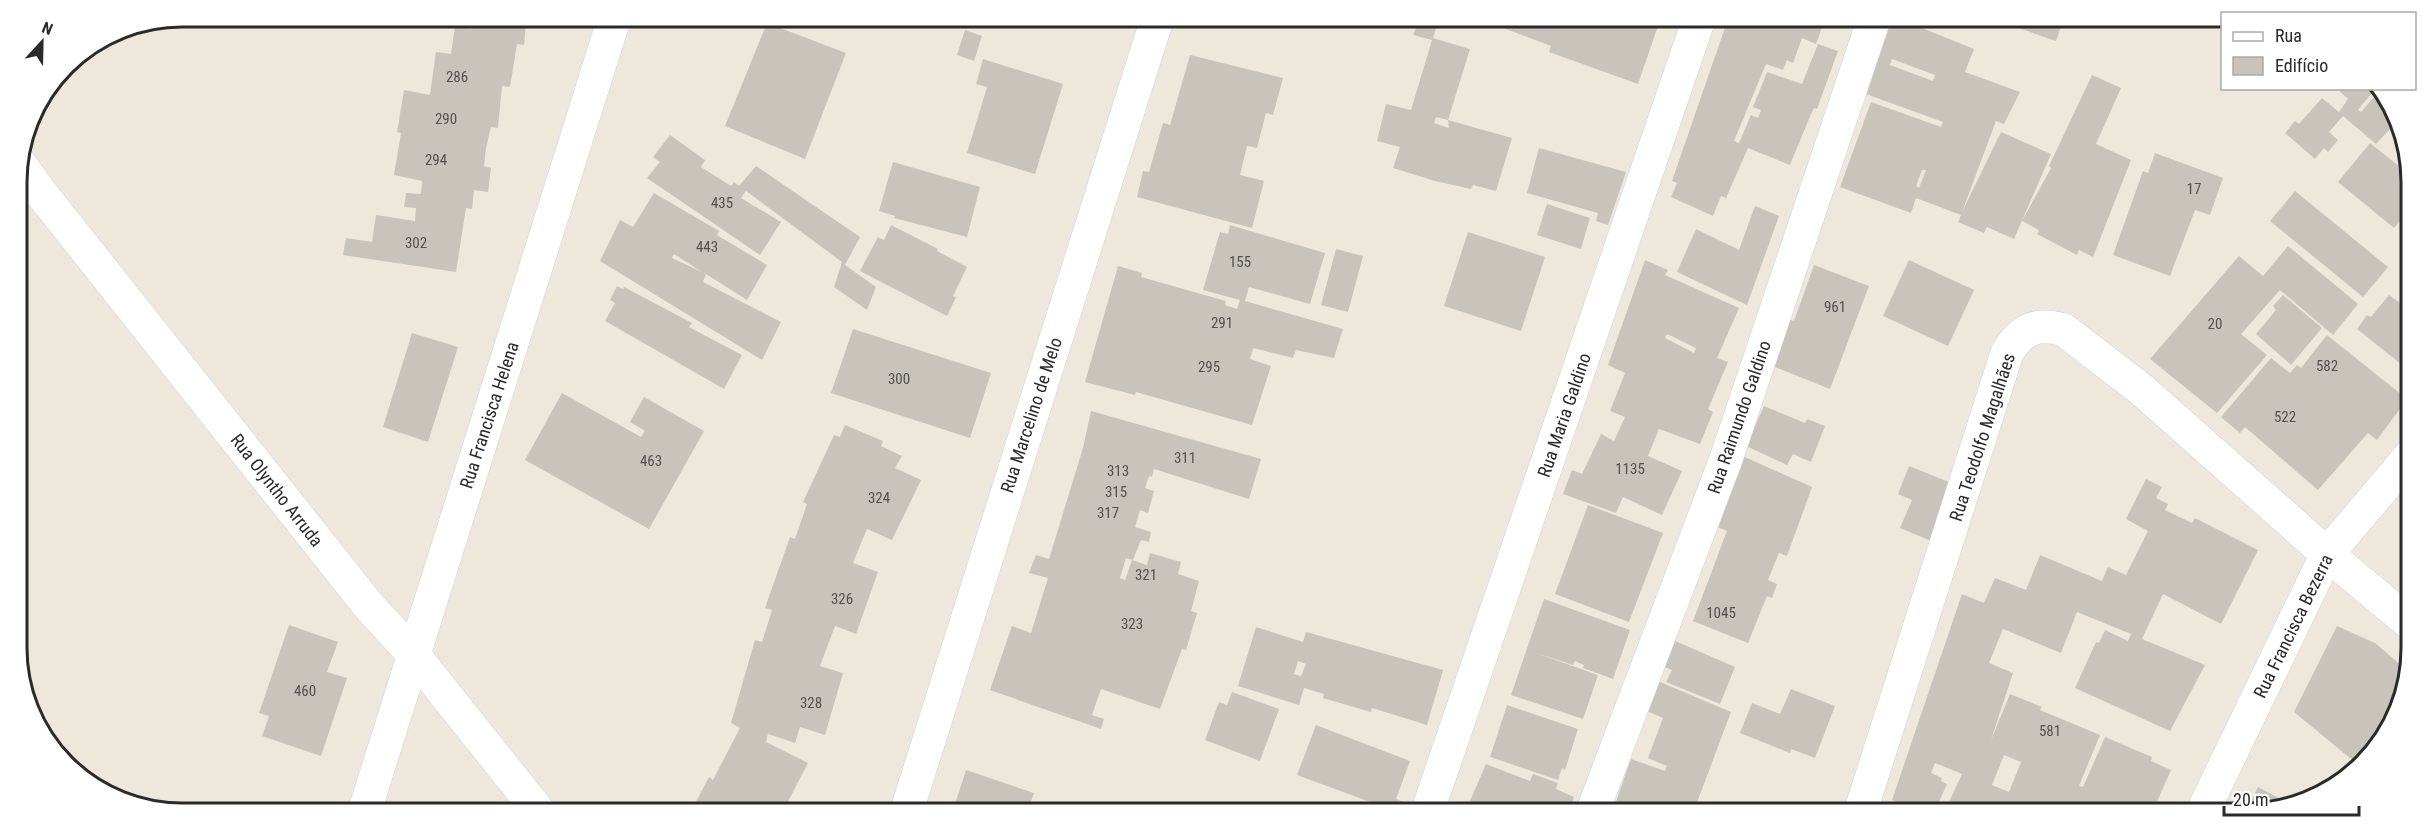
<svg xmlns="http://www.w3.org/2000/svg" width="2428" height="830" font-family="'Roboto Condensed',sans-serif">
<style>
.building{fill:#c9c4bb;fill-rule:evenodd}
.lines{fill:none;stroke-linecap:round;stroke-linejoin:round}
.minor-casing{stroke:#d0d2e4;stroke-width:34}
.tertiary-casing{stroke:#d0d2e4;stroke-width:34}
.minor{stroke:#fff;stroke-width:33}
.tertiary{stroke:#fff;stroke-width:33}
.labels{text-anchor:middle;dominant-baseline:central;stroke-width:4.5;stroke-linejoin:round;paint-order:stroke}
.number-label{font-size:15px;fill:#52504e}
.street-label{font-size:18px;fill:#2a2a2a;stroke:#fff}
.rim{fill:none;stroke:#2a2a2a;stroke-width:3}
</style>
<rect width="100%" height="100%" fill="#eee7db"/>
<g class="building">
<polygon points="472,16 487,16 526,23 524,45 517,44 510,87 502,86 498,128 491,127 486,148 484,166 491,168 488,192 474,190 472,209 466,208 456,272 343,255 346,238 372,242 376,215 415,221 416,208 404,207 406,193 421,194 422,181 394,175 401,133 397,132 404,90 430,95 436,52 451,54 455,26 471,29"/>
<polygon points="515,16 549,16 548,23"/>
<polygon points="988,16 1002,16 1000,21"/>
<polygon points="1340,16 1360,16 1359,22"/>
<path d="M 1407,16 L 1440,16 L 1433,38 L 1470,49 L 1448,120 L 1512,138 L 1496,191 L 1473,185 L 1471,189 L 1435,181 L 1393,168 L 1400,147 L 1377,141 L 1386,104 L 1411,110 L 1432,40 L 1413,35 L 1419,21 ZM 1436,117 L 1448,120 L 1449,128 L 1434,123 Z"/>
<polygon points="1501,16 1657,16 1654,25 1658,26 1638,84 1549,52 1551,46 1498,26"/>
<polygon points="1729,16 1826,16 1816,44 1802,38 1793,63 1787,60 1783,70 1766,64 1734,141 1739,143 1751,115 1758,118 1761,110 1753,107 1767,72 1802,84 1818,44 1838,51 1817,109 1814,108 1811,114 1790,165 1748,148 1726,198 1721,196 1713,216 1671,197 1677,183 1672,181"/>
<path d="M 1892,16 L 1974,49 L 1965,72 L 2020,92 L 2004,124 L 1996,121 L 1962,212 L 2001,132 L 2051,154 L 2014,239 L 1987,227 L 1984,233 L 1958,222 L 1961,215 L 1916,198 L 1911,213 L 1840,187 L 1871,102 L 1941,127 L 1943,122 L 1866,94 ZM 1892,59 L 1935,75 L 1933,81 L 1890,65 ZM 1922,170 L 1926,170 L 1919,188 L 1916,186 Z"/>
<polygon points="2009,16 2065,16 2056,41 2007,24"/>
<polygon points="2190,16 2213,16 2203,28"/>
<polygon points="767,23 846,53 805,159 725,126"/>
<polygon points="965,30 982,36 974,61 957,55"/>
<polygon points="1190,55 1283,78 1273,115 1266,113 1257,148 1247,146 1240,175 1264,181 1252,228 1137,197 1143,171 1149,172 1163,123 1170,125"/>
<polygon points="983,59 1063,84 1035,174 967,153 987,87 976,84"/>
<polygon points="2092,75 2121,88 2096,144 2131,160 2093,257 2079,250 2077,255 2037,234 2039,230 2022,221 2051,168 2049,166"/>
<polygon points="2336,88 2376,88 2358,110 2361,112 2379,91 2396,130 2394,132 2390,129 2376,144 2343,116 2329,132 2338,140 2328,152 2324,148 2315,159 2285,133 2295,121 2299,124 2322,98 2339,112 2348,99"/>
<polygon points="670,135 705,160 701,167 731,186 734,182 739,186 756,166 860,237 845,265 876,287 867,310 834,287 842,262 746,191 741,198 781,222 760,255 647,178 660,162 653,157"/>
<polygon points="2370,143 2410,175 2410,208 2394,228 2338,182"/>
<polygon points="1539,148 1626,172 1608,225 1596,221 1598,213 1527,193"/>
<polygon points="2155,153 2223,178 2210,215 2195,210 2170,276 2113,255 2143,171 2148,173"/>
<polygon points="893,162 980,187 967,237 894,218 895,216 879,211"/>
<polygon points="2295,191 2388,267 2363,297 2270,221"/>
<path d="M 654,193 L 719,231 L 717,235 L 767,265 L 747,300 L 706,274 L 703,282 L 781,322 L 762,360 L 600,261 L 620,220 L 633,227 ZM 674,254 L 705,274 L 706,274 L 672,258 Z"/>
<polygon points="1547,204 1590,218 1581,249 1537,235"/>
<polygon points="1755,206 1779,216 1747,305 1677,272 1696,229 1739,250"/>
<polygon points="891,225 938,249 937,251 967,267 953,296 956,297 947,316 860,271 878,237 884,240"/>
<polygon points="1230,225 1325,253 1310,304 1249,287 1245,301 1343,329 1334,358 1296,350 1293,358 1253,348 1250,359 1271,366 1252,425 1136,392 1135,395 1085,382 1118,266 1142,273 1141,277 1226,301 1225,305 1237,309 1240,300 1203,290 1220,232 1228,234"/>
<polygon points="1468,232 1545,257 1521,331 1444,306"/>
<polygon points="2288,246 2358,304 2333,335 2280,290 2241,334 2267,355 2217,413 2150,359 2239,256 2263,276"/>
<polygon points="1336,249 1363,256 1348,312 1321,305"/>
<path d="M 1645,260 L 1668,270 L 1665,275 L 1739,308 L 1717,358 L 1728,362 L 1708,409 L 1713,412 L 1700,444 L 1659,429 L 1648,456 L 1682,471 L 1662,515 L 1623,497 L 1616,513 L 1563,494 L 1572,470 L 1582,474 L 1601,434 L 1614,441 L 1625,417 L 1610,411 L 1625,373 L 1608,365 ZM 1667,334 L 1696,348 L 1694,353 L 1665,338 Z"/>
<polygon points="1909,260 1974,290 1948,346 1883,316"/>
<polygon points="1814,265 1869,286 1830,389 1770,365 1787,318 1794,321"/>
<polygon points="617,286 623,289 624,287 692,323 689,327 742,355 724,389 605,321 615,303 610,300"/>
<polygon points="2283,295 2322,328 2291,365 2256,334 2276,310 2273,306"/>
<polygon points="2389,295 2407,308 2410,307 2411,372 2357,329 2367,315 2371,317"/>
<polygon points="853,329 991,373 970,438 831,393"/>
<polygon points="412,333 458,347 428,442 383,427"/>
<polygon points="2327,335 2407,399 2377,440 2368,433 2318,490 2245,427 2240,433 2221,417 2271,358 2290,373 2297,365 2301,368"/>
<polygon points="562,393 641,437 645,431 630,422 644,397 704,431 649,529 525,460"/>
<polygon points="1764,406 1805,423 1807,419 1825,426 1811,462 1793,454 1787,465 1746,446"/>
<polygon points="1091,411 1261,459 1249,499 1154,469 1152,477 1149,476 1145,488 1154,491 1148,513 1140,510 1135,527 1151,532 1149,542 1141,540 1133,560 1126,558 1120,578 1125,580 1132,560 1147,565 1150,553 1181,562 1178,574 1199,581 1191,611 1197,613 1186,650 1182,649 1160,709 1101,689 1092,715 1104,719 1101,729 990,690 1012,626 1031,633 1048,578 1029,573 1036,555 1049,559 1083,448"/>
<polygon points="845,425 883,441 881,446 902,456 895,468 921,480 892,540 867,529 859,548 853,563 878,572 856,634 835,626 820,666 843,673 825,735 800,727 795,743 768,734 766,742 808,763 782,813 690,813 709,777 713,780 740,728 731,723 755,640 762,642 772,610 765,608 790,537 795,539 807,504 803,502 834,435 840,437"/>
<polygon points="1738,454 1812,487 1787,556 1779,553 1768,580 1777,584 1776,587 1772,598 1767,596 1748,643 1693,621 1727,531 1710,524"/>
<polygon points="1909,466 1959,486 1936,543 1900,528 1912,500 1898,494"/>
<path d="M 2146,479 L 2162,487 L 2156,498 L 2168,504 L 2165,510 L 2192,523 L 2195,518 L 2258,550 L 2221,624 L 2163,594 L 2142,639 L 2205,665 L 2170,731 L 2075,688 L 2096,642 L 2099,643 L 2105,630 L 2128,641 L 2131,634 L 2077,612 L 2061,653 L 2003,629 L 1989,663 L 2013,673 L 1991,740 L 2010,694 L 2042,707 L 2040,710 L 2100,735 L 2079,786 L 2083,787 L 2105,737 L 2152,757 L 2151,761 L 2171,770 L 2152,813 L 1924,813 L 1892,800 L 1962,594 L 1984,603 L 1995,578 L 2026,590 L 2040,555 L 2102,581 L 2108,567 L 2126,575 L 2148,531 L 2126,519 ZM 2004,755 L 2021,762 L 2009,792 L 1992,785 ZM 1935,763 L 1962,774 L 1947,806 L 1939,802 L 1947,784 L 1941,781 L 1942,778 L 1931,773 Z"/>
<polygon points="1588,505 1663,533 1629,622 1555,594"/>
<polygon points="1544,599 1630,630 1613,679 1583,668 1584,665 1575,661 1573,665 1533,652 1598,675 1583,719 1511,695"/>
<polygon points="289,625 338,642 327,672 347,678 321,756 262,736 269,716 259,713"/>
<polygon points="2337,626 2375,643 2408,671 2403,701 2356,763 2294,712"/>
<path d="M 1256,627 L 1303,642 L 1306,632 L 1443,670 L 1427,725 L 1372,708 L 1371,712 L 1323,698 L 1324,694 L 1304,688 L 1299,705 L 1238,686 ZM 1298,661 L 1306,664 L 1301,676 L 1294,674 Z"/>
<polygon points="1666,637 1735,667 1720,704 1666,682 1672,670 1655,663"/>
<polygon points="1653,679 1731,712 1693,813 1612,813 1631,759 1665,771 1667,766 1648,758 1663,718 1642,709"/>
<polygon points="1791,689 1835,706 1815,758 1791,749 1790,753 1740,733 1752,703 1780,714"/>
<polygon points="1232,692 1279,709 1260,761 1205,740 1219,702 1227,705"/>
<polygon points="1507,705 1578,729 1565,770 1562,768 1558,780 1490,757"/>
<polygon points="1316,725 1410,761 1396,799 1404,802 1400,813 1297,775"/>
<polygon points="1486,764 1530,781 1533,774 1558,783 1556,789 1574,797 1569,813 1497,813 1470,801"/>
<polygon points="966,770 1034,793 1029,807 1017,803 1014,813 964,813 953,810"/>
<polygon points="2258,787 2286,802 2256,813 2245,813"/>
<polygon points="1473,807 1487,813 1470,813"/>
</g>
<g class="lines">
<g class="minor-casing">
<g id="minor">
<polyline points="364,813 615,16"/>
<polyline points="906,813 1158,16"/>
<polyline points="1427,813 1700,16"/>
<polyline points="1592,813 1726,459 1875,16"/>
<path d="M 1860,813 L 2007,353 C 2021,329 2037,322 2064,330 L 2142,390 L 2327,554 L 2411,624"/>
<polyline points="2202,813 2327,554 2411,455"/>
</g>
</g>
<g class="tertiary-casing">
<polyline id="tertiary" points="19,163 41,193 368,605 413,654 540,813"/>
</g>
<use href="#minor" class="minor"/>
<use href="#tertiary" class="tertiary"/>
</g>
<g class="labels">
<g class="number-label">
<text x="457" y="77">286</text>
<text x="446" y="119">290</text>
<text x="436" y="160">294</text>
<text x="2194" y="189">17</text>
<text x="722" y="203">435</text>
<text x="416" y="243">302</text>
<text x="707" y="247">443</text>
<text x="1240" y="262">155</text>
<text x="1835" y="307">961</text>
<text x="1222" y="323">291</text>
<text x="2215" y="324">20</text>
<text x="2327" y="366">582</text>
<text x="1209" y="367">295</text>
<text x="899" y="379">300</text>
<text x="2285" y="417">522</text>
<text x="1185" y="458">311</text>
<text x="651" y="461">463</text>
<text x="1630" y="469">1135</text>
<text x="1118" y="471">313</text>
<text x="1116" y="492">315</text>
<text x="879" y="498">324</text>
<text x="1108" y="513">317</text>
<text x="1146" y="575">321</text>
<text x="842" y="599">326</text>
<text x="1721" y="613">1045</text>
<text x="1132" y="624">323</text>
<text x="305" y="691">460</text>
<text x="811" y="703">328</text>
<text x="2050" y="731">581</text>
</g>
<g class="street-label">
<text transform="translate(489 415) rotate(-72)">Rua Francisca Helena</text>
<text transform="translate(1031 415) rotate(-72)">Rua Marcelino de Melo</text>
<text transform="translate(1564 415) rotate(-71)">Rua Maria Galdino</text>
<text transform="translate(1739 417) rotate(-71)">Rua Raimundo Galdino</text>
<text transform="translate(1982 437) rotate(-72)">Rua Teodolfo Magalhães</text>
<text transform="translate(277 490) rotate(52)">Rua Olyntho Arruda</text>
<text transform="translate(2293 626) rotate(-64)">Rua Francisca Bezerra</text>
</g>
</g>
<path d="M0 0H2428V830H0ZM182 27H2246A155 155 0 0 1 2401 182V648A155 155 0 0 1 2246 803H182A155 155 0 0 1 27 648V182A155 155 0 0 1 182 27Z" fill="#fff" fill-rule="evenodd"/>
<path class="rim" d="M182 27H2246A155 155 0 0 1 2401 182V648A155 155 0 0 1 2246 803H182A155 155 0 0 1 27 648V182A155 155 0 0 1 182 27Z"/>
<rect x="2221" y="12" width="195" height="78" fill="#ffffff" stroke="#aaaaaa" stroke-width="1.5"/>
<rect x="2233" y="32" width="30" height="9" fill="#ffffff" stroke="#aaaaaa" stroke-width="1.5"/>
<text x="2275" y="42" font-size="18" fill="#2a2a2a">Rua</text>
<rect x="2233" y="57" width="30" height="18" fill="#c9c4bb" stroke="#aaaaaa" stroke-width="1.5"/>
<text x="2275" y="72" font-size="18" fill="#2a2a2a">Edifício</text>
<g transform="translate(42 42) rotate(22)" stroke="#ffffff" stroke-width="4.5" paint-order="stroke">
<path d="M0-4.5L10 22L0 15L-10 22Z" fill="#2a2a2a"/>
<text y="-9" font-size="16" font-weight="bold" text-anchor="middle" fill="#2a2a2a">N</text>
</g>
<path d="M2224 806v9h135v-9" fill="none" stroke="#2a2a2a" stroke-width="3"/>
<text x="2233" y="806" font-size="18" fill="#2a2a2a" stroke="#ffffff" stroke-width="4.5" paint-order="stroke">20 m</text>
</svg>
